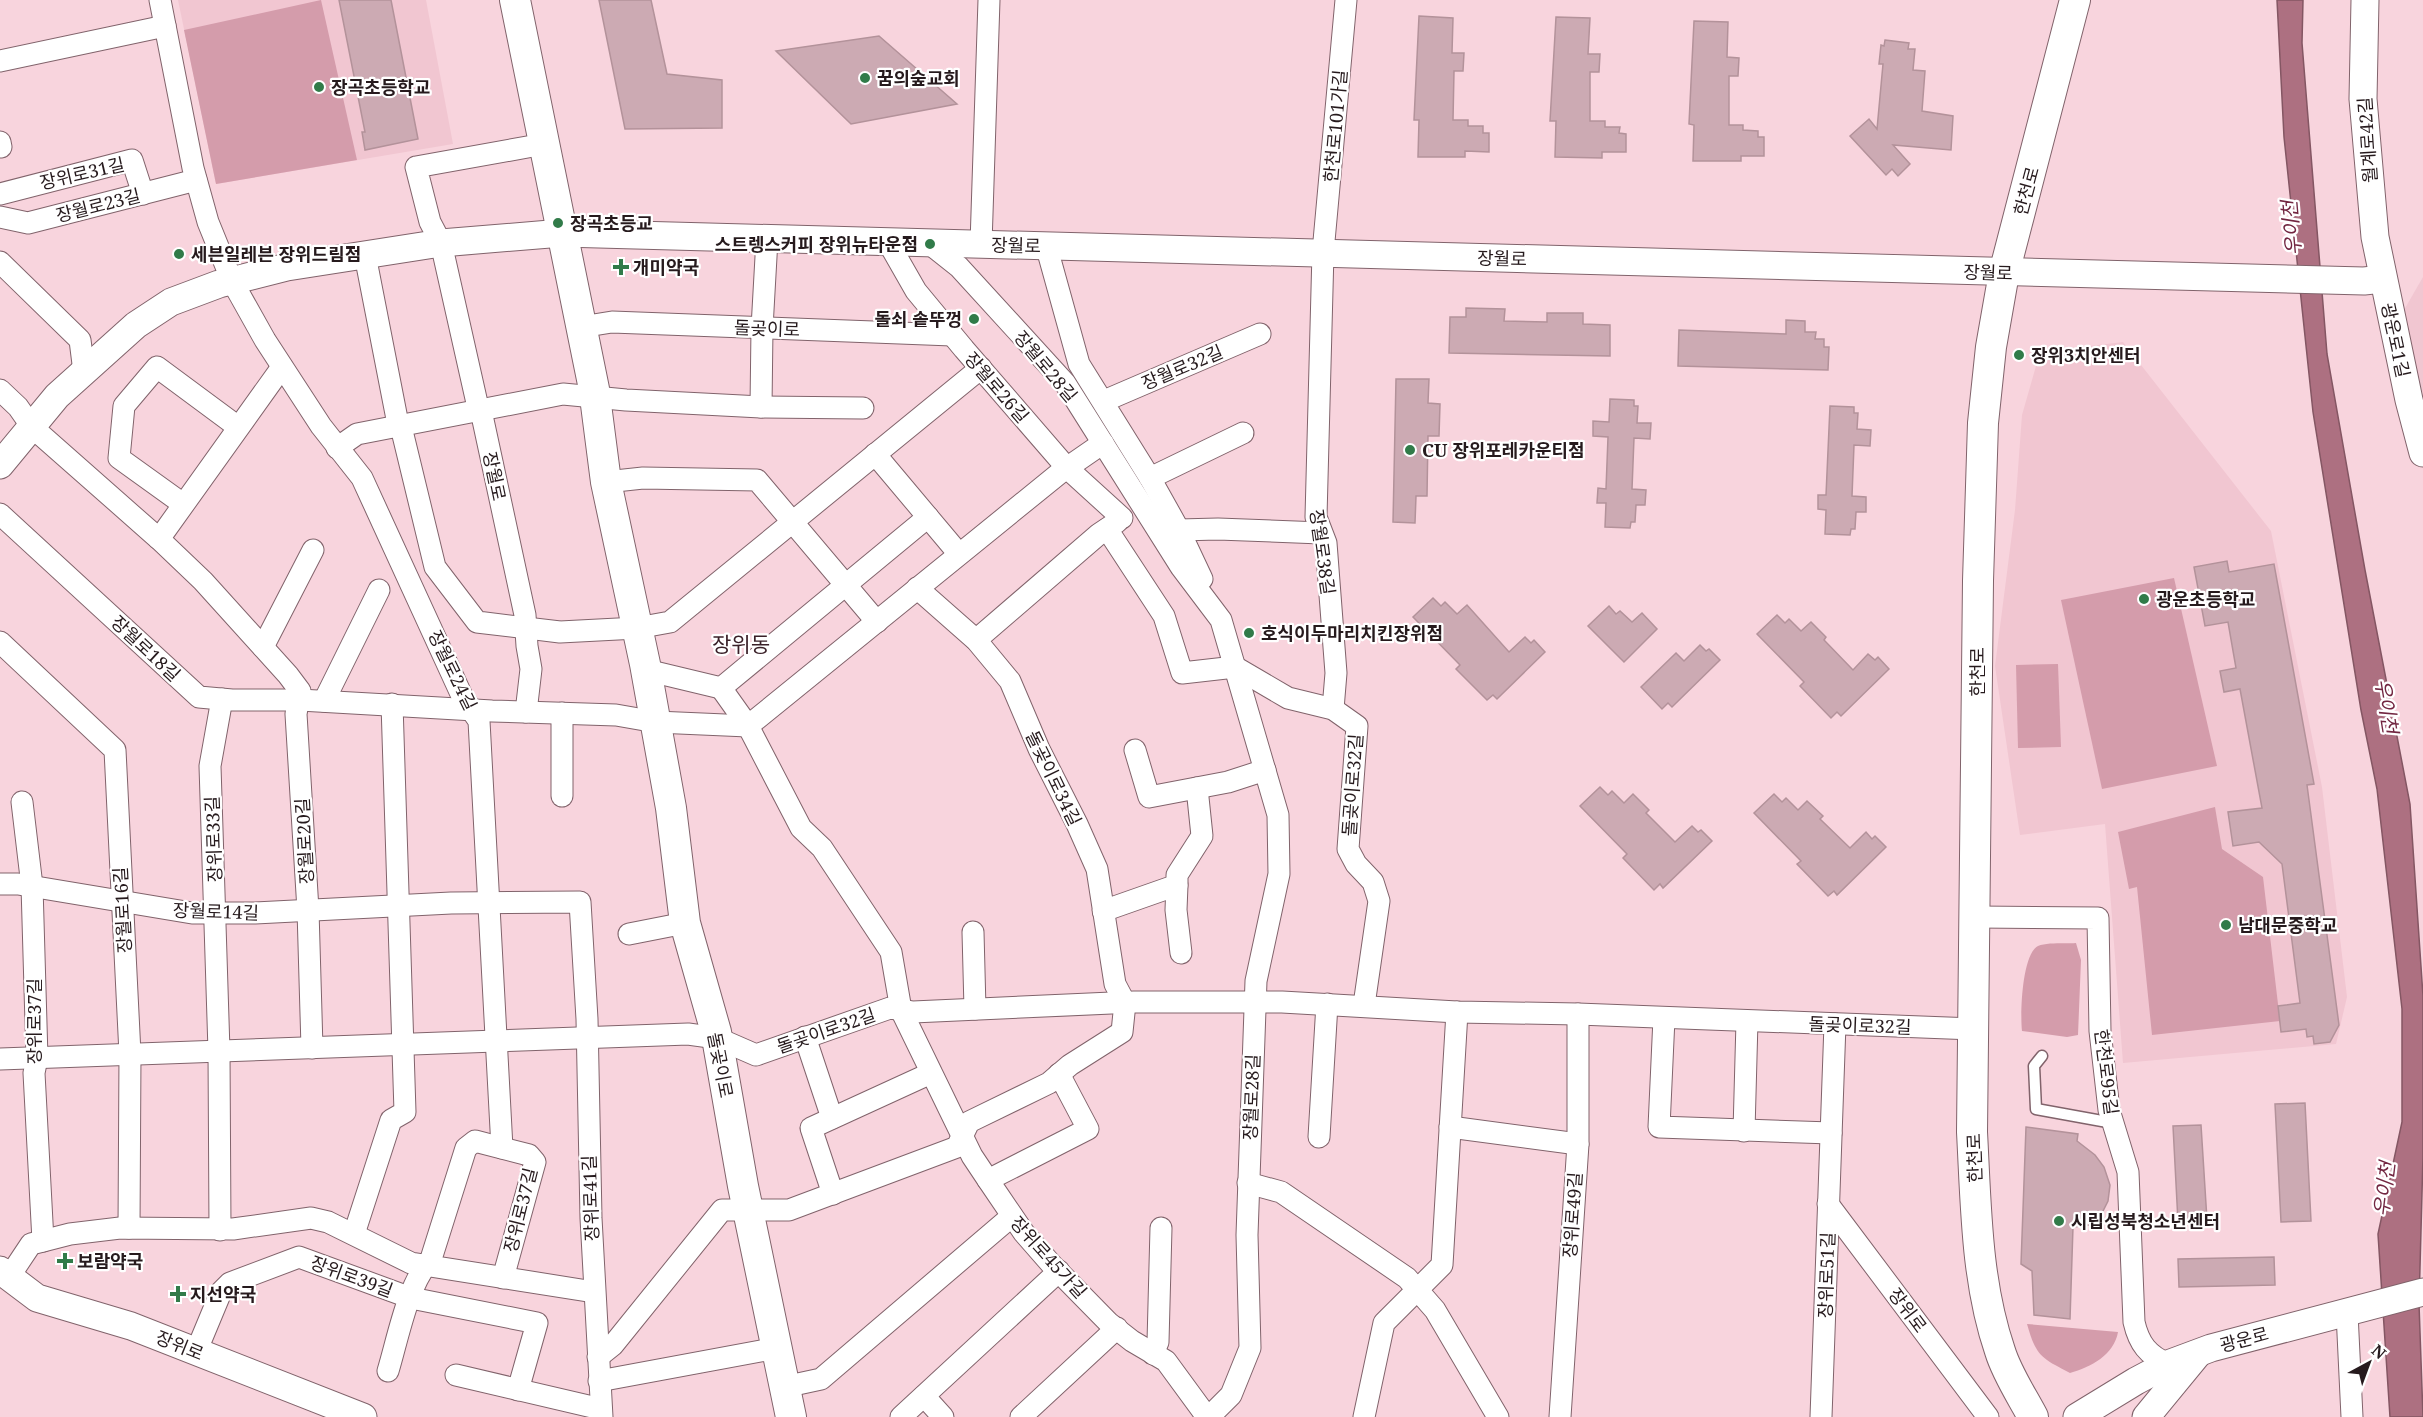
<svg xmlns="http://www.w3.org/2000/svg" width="2423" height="1417" font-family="'Noto Serif','Noto Sans KR',serif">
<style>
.built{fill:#f1c6d1}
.green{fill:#d49cab}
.water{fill:#ad7081;stroke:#845663;stroke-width:1.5}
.building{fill:#ccaab3;stroke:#b3929a;stroke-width:1.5}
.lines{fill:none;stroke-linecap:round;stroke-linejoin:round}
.service-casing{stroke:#81636b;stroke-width:13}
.minor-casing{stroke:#81636b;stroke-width:23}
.tertiary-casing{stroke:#81636b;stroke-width:29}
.secondary-casing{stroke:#81636b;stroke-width:32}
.service{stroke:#fff;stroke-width:10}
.minor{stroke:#fff;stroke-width:21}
.tertiary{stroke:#fff;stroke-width:27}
.secondary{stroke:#fff;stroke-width:30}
.poi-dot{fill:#317b49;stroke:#fff;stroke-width:2}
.labels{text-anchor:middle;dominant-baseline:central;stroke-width:4.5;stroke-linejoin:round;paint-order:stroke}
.poi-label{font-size:18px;font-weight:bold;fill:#261a1d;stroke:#fff;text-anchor:start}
.street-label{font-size:18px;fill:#261a1d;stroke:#fff}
.water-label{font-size:20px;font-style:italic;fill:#722641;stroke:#fff}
.quarter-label{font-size:21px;fill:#3a2028;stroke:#fff}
</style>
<rect width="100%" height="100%" fill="#f8d4dd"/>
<g class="built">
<polygon points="178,0 426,0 453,144 216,184"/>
<polygon points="2423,277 2423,393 2396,324"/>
<polygon points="2123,342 2271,531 2322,787 2347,997 2336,1044 2123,1063 2105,824 2020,835 1995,666 2015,510 2022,415 2040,352"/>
</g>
<g class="green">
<polygon points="321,0 357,160 216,184 184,30"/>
<polygon points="2174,578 2217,766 2102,789 2061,600"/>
<polygon points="2058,664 2061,747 2018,748 2016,665"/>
<polygon points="2215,807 2222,849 2263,877 2280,1021 2152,1035 2137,887 2129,889 2118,832"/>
<path d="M 2076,943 L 2081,960 L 2078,1035 L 2067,1037 L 2022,1031 C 2020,1014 2022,954 2038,946 C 2048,942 2066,944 2076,943 Z"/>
<path d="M 2027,1324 L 2118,1332 C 2114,1355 2091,1367 2070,1373 C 2041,1358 2036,1356 2027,1324 Z"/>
</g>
<polygon class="water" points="2277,0 2303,0 2302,43 2327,354 2365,570 2410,804 2423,996 2423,1156 2419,1304 2423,1417 2390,1417 2378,1234 2402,1122 2402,1009 2377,789 2361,710 2313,412 2284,137"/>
<g class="building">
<polygon points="339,0 391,0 418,139 365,150 362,132 365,132"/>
<polygon points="599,0 651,0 667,74 722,80 722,128 625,129"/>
<polygon points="1419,16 1453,18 1452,53 1464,53 1463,71 1454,71 1453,120 1468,120 1468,126 1483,126 1483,133 1489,133 1489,152 1465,151 1465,157 1418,157 1419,120 1414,120"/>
<polygon points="1556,17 1590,18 1588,54 1600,54 1599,72 1590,72 1590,121 1605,121 1605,127 1620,127 1619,133 1626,134 1626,152 1602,152 1602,158 1555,157 1556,121 1550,121"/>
<polygon points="1694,21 1728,22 1727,57 1739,58 1738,76 1729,76 1729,125 1743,125 1743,130 1758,131 1758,137 1764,137 1764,156 1741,156 1741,161 1693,161 1694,125 1689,124"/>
<polygon points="879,36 957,104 851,124 776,51"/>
<polygon points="1885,40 1909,43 1908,49 1915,49 1913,70 1925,71 1922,111 1953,116 1951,150 1893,145 1910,164 1898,176 1892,169 1886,175 1850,136 1869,119 1877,129 1883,64 1879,64 1881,45 1884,46"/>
<polygon points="1466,308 1505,309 1504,321 1547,322 1547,313 1583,313 1583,324 1610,325 1610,356 1449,353 1450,317 1466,317"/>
<polygon points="1786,320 1805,321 1805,332 1816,332 1815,339 1824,339 1824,347 1829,347 1828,370 1678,366 1679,330 1786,334"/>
<polygon points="1396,379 1429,379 1428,403 1440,404 1439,436 1428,436 1427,496 1416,496 1415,523 1393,522"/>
<polygon points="1610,399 1634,400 1634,406 1638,406 1637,423 1651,423 1650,439 1634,438 1632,489 1646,490 1645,505 1636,505 1635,522 1631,522 1630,528 1605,527 1606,503 1597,503 1598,488 1606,489 1608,437 1593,436 1593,421 1609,422"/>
<polygon points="1830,406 1854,407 1854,413 1858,413 1857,429 1871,430 1870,446 1854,445 1852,496 1866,497 1866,512 1856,512 1855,529 1851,529 1850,535 1825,534 1826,510 1818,509 1818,495 1826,495"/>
<polygon points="2227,561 2229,572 2274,564 2314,784 2307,785 2339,1025 2330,1042 2314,1044 2313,1036 2307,1037 2306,1029 2281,1032 2278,1006 2300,1003 2282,864 2259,842 2233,846 2228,812 2262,808 2240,689 2224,692 2220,671 2236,668 2228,622 2205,626 2194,567"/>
<polygon points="1433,598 1441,606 1445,602 1457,614 1467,605 1509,652 1525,637 1531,643 1534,640 1545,652 1497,699 1493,695 1487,700 1456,669 1460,665 1413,617"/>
<polygon points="1609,606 1616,614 1620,611 1632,622 1642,613 1657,629 1624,662 1588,626"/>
<polygon points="1777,615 1785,623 1789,619 1801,631 1811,622 1826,637 1824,640 1853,670 1868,654 1875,660 1878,657 1889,669 1841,716 1837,712 1831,718 1800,686 1804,682 1757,634"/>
<polygon points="1700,645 1706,651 1709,649 1720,660 1672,707 1668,703 1662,709 1641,687 1676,653 1684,661"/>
<polygon points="1600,787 1608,795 1612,791 1624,803 1633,794 1649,810 1646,813 1675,842 1692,826 1698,832 1701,830 1712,841 1663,888 1660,884 1654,890 1623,858 1627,854 1580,806"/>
<polygon points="1774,794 1782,802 1786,798 1798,810 1807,801 1823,816 1820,819 1850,848 1866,832 1872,839 1875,836 1886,847 1837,895 1834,891 1828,896 1797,864 1801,861 1754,813"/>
<polygon points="2305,1103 2311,1221 2281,1222 2275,1104"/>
<polygon points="2201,1125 2207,1220 2178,1222 2173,1126"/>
<polygon points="2026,1127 2078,1134 2077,1141 2095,1155 2104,1167 2110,1185 2108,1201 2100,1217 2090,1225 2073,1227 2070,1319 2034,1315 2032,1271 2021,1264"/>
<polygon points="2274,1257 2275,1285 2179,1287 2178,1259"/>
</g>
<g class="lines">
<g class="service-casing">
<polyline id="service" points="2042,1056 2034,1066 2036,1109 2113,1123"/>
</g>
<g class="minor-casing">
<g id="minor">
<polyline points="160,0 193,168 208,222 232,281 265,340 321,426 362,478 462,696 479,721 502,1148"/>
<polyline points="0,61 165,26"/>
<polyline points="0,142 1,147"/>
<polyline points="0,194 132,160 143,194"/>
<polyline points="0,217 28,223 196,180"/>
<polyline points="888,242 916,291 964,349 1067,468 1122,518"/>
<polyline points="930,244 959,267 1065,383 1181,567 1221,620 1278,815 1279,874 1256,981 1247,1235 1250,1348 1231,1395 1209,1417"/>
<polyline points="981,244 989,0"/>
<polyline points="1046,245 1079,364 1150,478 1179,530 1202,579"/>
<polyline points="365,255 397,419 403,435 435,567 477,622 560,632 637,628 670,622 981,368"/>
<polyline points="0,262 80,340 84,372"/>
<polyline points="581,327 612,322 952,335"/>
<polyline points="0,390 18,407 32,427 159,539 203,581 288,675 300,691 296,714 308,910 312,1048"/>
<polyline points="1104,401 1260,334"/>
<polyline points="761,407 762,328 767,239"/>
<polyline points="337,448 357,434 563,394 626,400 761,407 863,408"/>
<polyline points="875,454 959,554"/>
<polyline points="1150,478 1243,433"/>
<polyline points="606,482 643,478 757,480 877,622"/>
<polyline points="183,504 119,458 124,406 157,367 238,427"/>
<polyline points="0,514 199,697 232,700 300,700 492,711 616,715 656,722 748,726 1061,472 1103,443"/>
<polyline points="1107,529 1164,616 1182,673 1235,667 1288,698 1333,709 1357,726 1348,849 1356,864 1373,882 1379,901 1364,1005"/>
<polyline points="1179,530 1218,529 1321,533"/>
<polyline points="159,539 282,367"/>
<polyline points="976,640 1099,534 1117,522"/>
<polyline points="0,642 115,750 130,1054 129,1228"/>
<polyline points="263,647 313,550"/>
<polyline points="646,670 721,688 928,517"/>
<polyline points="721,688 748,726 801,828 822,848 891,952 901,1010 972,1156 988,1180 1024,1233 1052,1265 1109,1323 1132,1341 1166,1361 1207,1417"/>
<polyline points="324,701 379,590"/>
<polyline points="1333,709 1336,673 1326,543 1316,517 1323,252 1346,0"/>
<polyline points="526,712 531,669 527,646 525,615 483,420 477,403 441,243 430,222 416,167 544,144"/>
<polyline points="1135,750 1149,797 1228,782 1265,770"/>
<polyline points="562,796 562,713"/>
<polyline points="22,802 32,886 37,1058 34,1073 43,1241"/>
<polyline points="0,884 18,884 192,913 255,913 451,903 580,902 587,1019 591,1218 602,1417"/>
<polyline points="1177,885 1176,910 1181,953"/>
<polyline points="1103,911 1177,885 1177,875 1202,836 1197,788"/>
<path d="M 1976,917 L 2098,918 L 2100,1031 L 2109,1110 L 2128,1172 L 2134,1322 C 2139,1344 2148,1355 2168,1364"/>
<polyline points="973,932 975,1009"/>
<polyline points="629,934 685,923"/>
<polyline points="1664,1018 1659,1127 1831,1133"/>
<polyline points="805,1037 832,1118"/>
<polyline points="0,1059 688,1034 717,1038 756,1055 890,1008 913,1012 1134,1002 1282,1002 1457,1012 1578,1014 1974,1029"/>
<polyline points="1450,1127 1578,1144"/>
<polyline points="1744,1131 1747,1021"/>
<polyline points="1319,1137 1327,1004"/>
<polyline points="988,1180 1088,1129 1059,1074"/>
<polyline points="1248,1183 1281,1192 1407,1278 1435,1310 1498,1417"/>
<polyline points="833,1194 811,1128 931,1073"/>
<polyline points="1828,1204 1988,1417"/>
<polyline points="220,1230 219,1051 210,766 222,699"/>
<polyline points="354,1234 391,1120 405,1112 392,704"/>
<polyline points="9,1277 31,1244 70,1234 120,1228 233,1229 311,1218 328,1222 411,1263 594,1292"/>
<polyline points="2347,1313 2352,1417"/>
<polyline points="196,1352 221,1292 230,1283 299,1257 411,1298 537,1323 518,1390"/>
<polyline points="1153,1354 1158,1342 1161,1228"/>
<polyline points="598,1357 613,1345 722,1210 789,1210 957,1147 969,1122 1049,1083 1070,1065 1122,1032 1125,1003 1115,984 1097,869 1077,824 1039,749 1010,681 976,640 917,588"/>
<path d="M 388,1371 C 398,1338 408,1283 431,1259 L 466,1148 L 475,1141 L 529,1155 L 535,1162 L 503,1278"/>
<polyline points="456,1375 601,1409"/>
<polyline points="599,1381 777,1348"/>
<polyline points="784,1387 821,1379 1012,1216"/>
<polyline points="924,1396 943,1417"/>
<polyline points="901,1417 1059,1271"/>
<polyline points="1021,1417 1117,1328"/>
<polyline points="1364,1417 1384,1323 1442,1265 1457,1012"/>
<polyline points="1560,1417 1578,1144 1578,1014"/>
<polyline points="1821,1417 1835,1024"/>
</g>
</g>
<g class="tertiary-casing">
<g id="tertiary">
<polyline points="2365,0 2363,99 2375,237 2409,400 2423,453"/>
<polyline points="0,465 57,396 136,325 171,302 219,284 287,267 441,243 562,233 2364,281 2383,279"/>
<polyline points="0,1270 37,1298 131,1326 363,1417"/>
<polyline points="2077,1417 2136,1381 2168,1364 2211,1348 2423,1292"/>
<polyline points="2146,1417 2197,1355"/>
</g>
</g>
<g class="secondary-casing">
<g id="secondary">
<polyline points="515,0 594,389 606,482 645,664 671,808 685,923 716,1032 743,1186 791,1417"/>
<path d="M 2033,1417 C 2022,1396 2007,1374 2000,1351 C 1976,1281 1976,1205 1972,1132 L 1978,581 L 1983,423 L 1991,347 L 2004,273 L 2075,0"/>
</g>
</g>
<use href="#service" class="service"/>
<use href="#minor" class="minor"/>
<use href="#tertiary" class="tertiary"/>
<use href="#secondary" class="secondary"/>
</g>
<g class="poi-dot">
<circle cx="865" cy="78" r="6"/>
<circle cx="319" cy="87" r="6"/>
<circle cx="558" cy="223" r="6"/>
<circle cx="930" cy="244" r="6"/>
<circle cx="179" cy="254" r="6"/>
<path d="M618 258h6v6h6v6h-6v6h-6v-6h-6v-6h6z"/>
<circle cx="974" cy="319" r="6"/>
<circle cx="2019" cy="355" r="6"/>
<circle cx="1410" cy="450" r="6"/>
<circle cx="2144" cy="599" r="6"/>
<circle cx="1249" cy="633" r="6"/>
<circle cx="2226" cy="925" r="6"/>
<circle cx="2059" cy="1221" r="6"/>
<path d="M62 1252h6v6h6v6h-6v6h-6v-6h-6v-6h6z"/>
<path d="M175 1285h6v6h6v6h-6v6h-6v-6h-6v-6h6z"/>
</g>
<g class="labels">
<g class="poi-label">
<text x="877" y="78">꿈의숲교회</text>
<text x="331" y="87">장곡초등학교</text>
<text x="570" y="223">장곡초등교</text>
<text x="918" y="244" text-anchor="end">스트렝스커피 장위뉴타운점</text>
<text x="191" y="254">세븐일레븐 장위드림점</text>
<text x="633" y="267">개미약국</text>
<text x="962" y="319" text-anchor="end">돌쇠 솥뚜껑</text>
<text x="2031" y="355">장위3치안센터</text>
<text x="1422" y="450">CU 장위포레카운티점</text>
<text x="2156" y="599">광운초등학교</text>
<text x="1261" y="633">호식이두마리치킨장위점</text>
<text x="2238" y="925">남대문중학교</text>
<text x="2071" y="1221">시립성북청소년센터</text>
<text x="77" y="1261">보람약국</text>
<text x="190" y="1294">지선약국</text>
</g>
<g class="street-label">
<text transform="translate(1335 126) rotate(-85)">한천로101가길</text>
<text transform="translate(2367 140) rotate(-94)">월계로42길</text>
<text transform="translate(82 173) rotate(-13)">장위로31길</text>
<text transform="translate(2026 191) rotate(-75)">한천로</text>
<text transform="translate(98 205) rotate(-14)">장월로23길</text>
<text transform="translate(1016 245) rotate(1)">장월로</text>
<text transform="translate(1502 258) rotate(1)">장월로</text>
<text transform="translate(1988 272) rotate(2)">장월로</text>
<text transform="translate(767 328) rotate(2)">돌곶이로</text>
<text transform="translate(2396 340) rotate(78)">광운로1길</text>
<text transform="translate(1046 366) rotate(50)">장월로28길</text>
<text transform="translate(1182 367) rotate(-23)">장월로32길</text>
<text transform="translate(997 387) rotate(49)">장월로26길</text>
<text transform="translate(495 476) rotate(78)">장월로</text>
<text transform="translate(1323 552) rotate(82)">장월로38길</text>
<text transform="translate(146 648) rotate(43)">장월로18길</text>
<text transform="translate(453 670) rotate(64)">장월로24길</text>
<text transform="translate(1977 672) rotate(-90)">한천로</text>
<text transform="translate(1054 778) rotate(64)">돌곶이로34길</text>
<text transform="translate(1352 785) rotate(-86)">돌곶이로32길</text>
<text transform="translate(213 839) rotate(-92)">장위로33길</text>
<text transform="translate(304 841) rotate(-93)">장월로20길</text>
<text transform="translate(122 910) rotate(-93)">장월로16길</text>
<text transform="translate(216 911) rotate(2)">장월로14길</text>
<text transform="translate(34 1021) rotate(-90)">장위로37길</text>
<text transform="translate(1860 1025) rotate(2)">돌곶이로32길</text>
<text transform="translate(826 1030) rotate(-19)">돌곶이로32길</text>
<text transform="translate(721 1065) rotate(79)">돌곶이로</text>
<text transform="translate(2107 1072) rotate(83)">한천로95길</text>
<text transform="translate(1251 1097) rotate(-88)">장월로28길</text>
<text transform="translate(1974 1158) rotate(-92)">한천로</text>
<text transform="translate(590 1198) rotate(-92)">장위로41길</text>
<text transform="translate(520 1210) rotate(-76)">장위로37길</text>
<text transform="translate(1572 1215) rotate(-86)">장위로49길</text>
<text transform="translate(1049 1257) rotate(48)">장위로45가길</text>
<text transform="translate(1826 1275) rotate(-88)">장위로51길</text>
<text transform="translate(352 1276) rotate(20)">장위로39길</text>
<text transform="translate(1908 1310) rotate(53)">장위로</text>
<text transform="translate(2244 1339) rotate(-15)">광운로</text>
<text transform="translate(180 1345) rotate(22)">장위로</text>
</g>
<g class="water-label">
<text transform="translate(2291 228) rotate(-95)">우이천</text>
<text transform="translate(2387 706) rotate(81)">우이천</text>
<text transform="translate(2384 1189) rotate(-83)">우이천</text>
</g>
<g class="quarter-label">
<text x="741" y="644">장위동</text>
</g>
</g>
<g transform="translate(2369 1363) rotate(41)" stroke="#ffffff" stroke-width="4.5" paint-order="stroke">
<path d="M0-4.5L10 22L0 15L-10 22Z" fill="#261a1d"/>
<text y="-9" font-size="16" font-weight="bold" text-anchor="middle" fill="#261a1d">N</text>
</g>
</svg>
